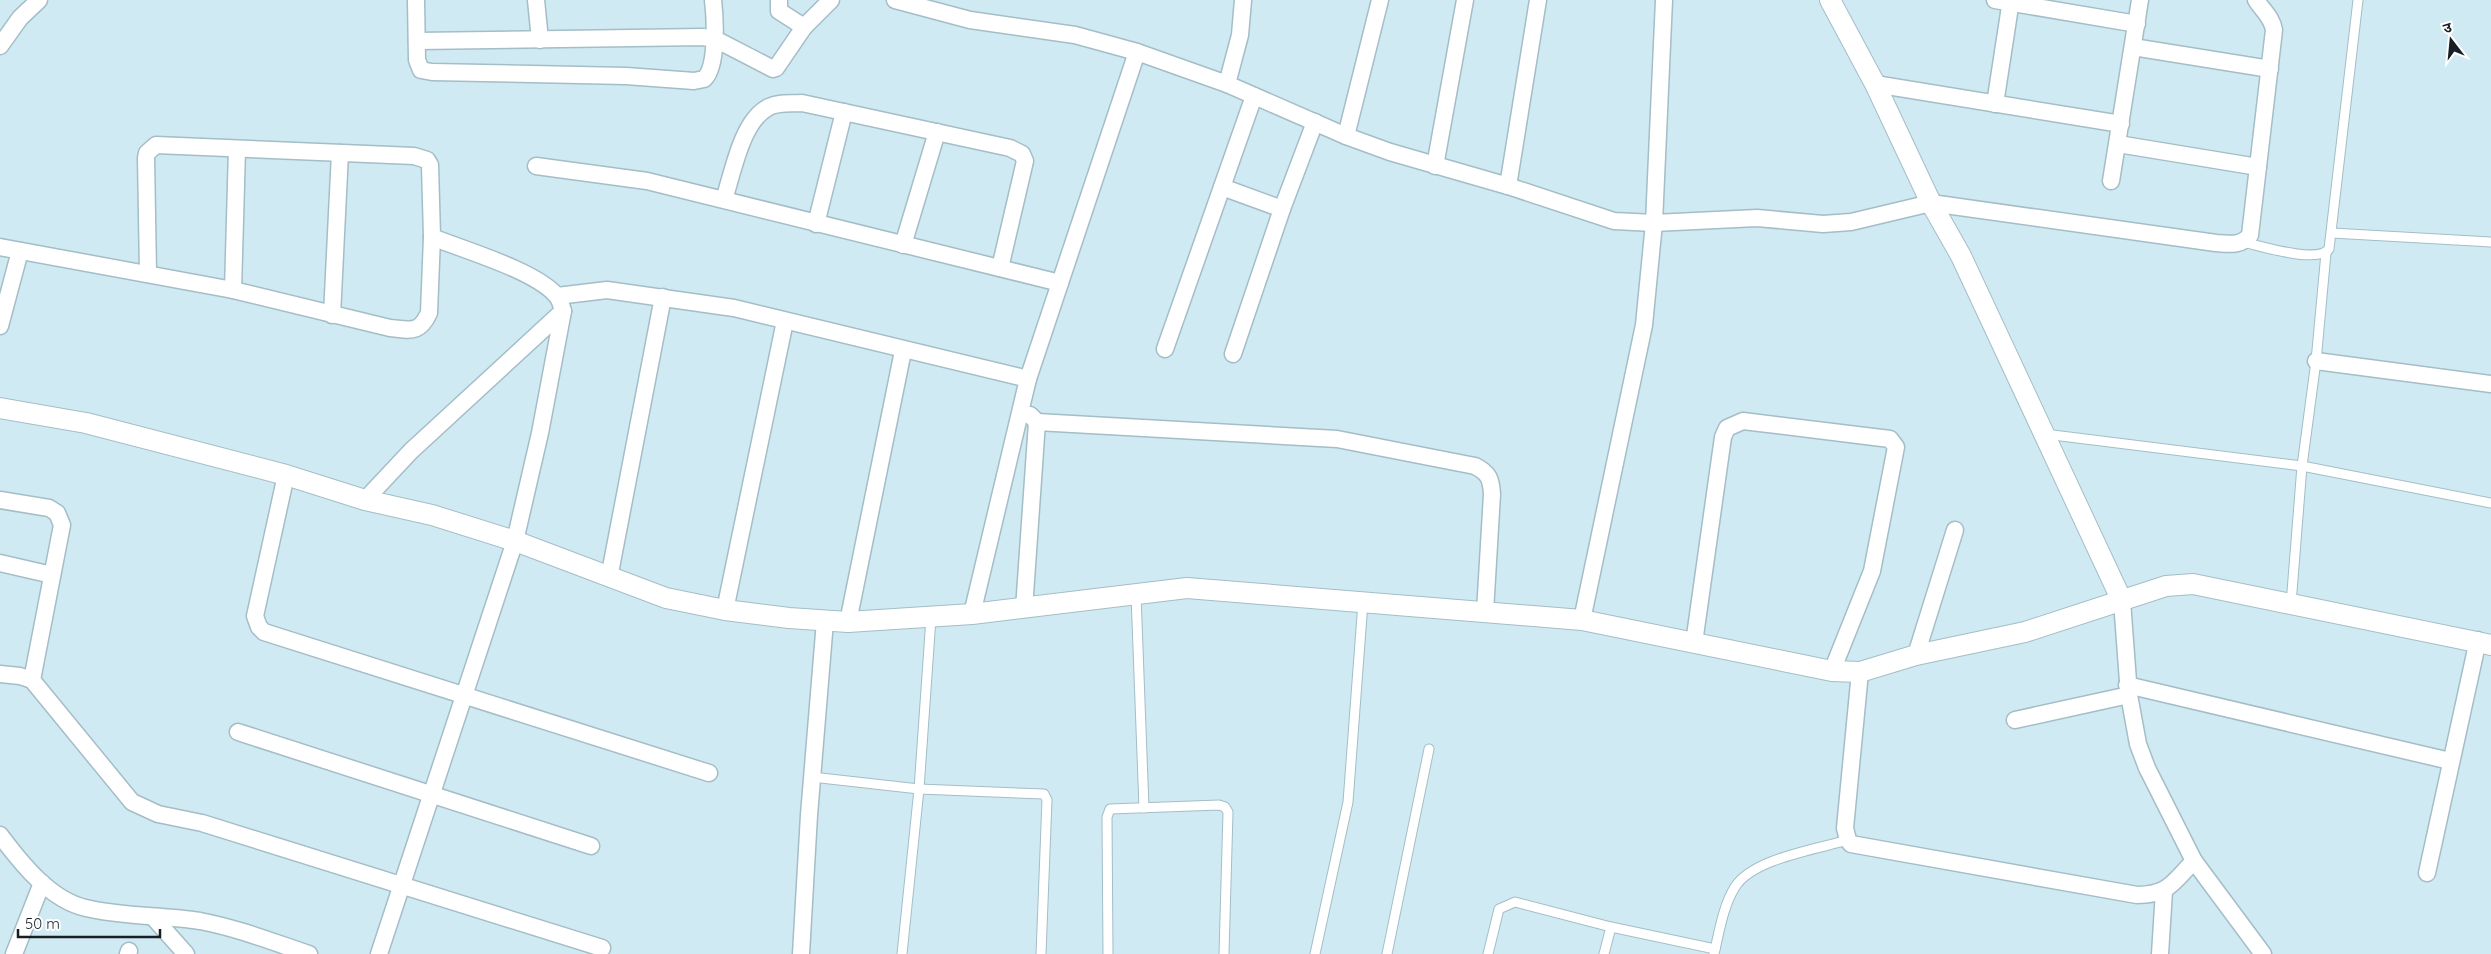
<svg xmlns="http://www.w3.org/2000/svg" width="2491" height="954" font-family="Quicksand,'Noto Sans Devanagari',sans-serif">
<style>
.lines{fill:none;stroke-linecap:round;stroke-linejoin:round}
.service-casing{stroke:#a4bdc6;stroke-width:11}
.minor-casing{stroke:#a4bdc6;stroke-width:19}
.tertiary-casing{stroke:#a4bdc6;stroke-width:22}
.service{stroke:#fff;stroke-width:9}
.minor{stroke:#fff;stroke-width:16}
.tertiary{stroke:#fff;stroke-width:20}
</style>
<rect width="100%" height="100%" fill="#d0eaf4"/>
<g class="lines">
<g class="service-casing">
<g id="service">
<polyline points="2332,233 2491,242"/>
<path d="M 2243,242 C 2261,246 2317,264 2329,249 L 2358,0"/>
<polyline points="2045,434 2302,466 2491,503"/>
<polyline points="1136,595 1144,808"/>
<polyline points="2291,604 2302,466 2316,361 2326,253"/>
<polyline points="812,777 919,789 1044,794 1047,800 1041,954"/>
<polyline points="902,954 919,789 931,618"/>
<polyline points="1108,954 1107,817 1110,809 1219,805 1225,807 1228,812 1224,954"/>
<polyline points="1315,954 1348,802 1363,602"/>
<polyline points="1387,954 1429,749"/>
<polyline points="1488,954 1499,909 1515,902 1611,927 1715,949"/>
<polyline points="1604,954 1611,927"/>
<path d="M 1714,954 C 1719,933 1723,906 1735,887 C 1752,859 1817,849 1848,840"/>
</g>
</g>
<g class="minor-casing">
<g id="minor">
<path d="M 416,0 L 417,60 L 421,70 L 432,72 L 626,76 L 694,81 L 704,79 C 718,67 715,17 713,0"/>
<polyline points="536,0 540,40"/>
<polyline points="779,0 779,11 804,27"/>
<path d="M 895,0 L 970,20 L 1075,35 L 1137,52 L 1227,84 L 1346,136 L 1390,152 L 1508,186 L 1614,221 L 1654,223 L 1757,218 L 1823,224 L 1851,222 L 1931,203 L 2216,243 C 2229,244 2242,246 2250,235 L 2274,30 C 2272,17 2263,11 2256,0"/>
<polyline points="1995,0 2137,24"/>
<polyline points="417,41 703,37 715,39 773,69 776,68 804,27 831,0"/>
<polyline points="0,46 20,18 39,0"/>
<polyline points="2133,47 2270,69"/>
<polyline points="1227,84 1240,35 1243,0"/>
<polyline points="1875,84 2121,124"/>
<polyline points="1995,104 2011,0"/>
<polyline points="1346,136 1380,0"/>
<polyline points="2118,144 2258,167"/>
<polyline points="536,166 647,181 1060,283"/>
<polyline points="1435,166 1465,0"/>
<polyline points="2111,181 2140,0"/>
<polyline points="1508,186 1538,0"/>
<polyline points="1222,187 1282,209"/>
<path d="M 724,199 C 733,173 741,123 767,108 C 776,102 791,104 802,103 L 1010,148 L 1022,154 L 1025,161 L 1000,268"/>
<polyline points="816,224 844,112"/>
<polyline points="903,245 937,132"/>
<path d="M 0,247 L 233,290 L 390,328 C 411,330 419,334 429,313 L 432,237 L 430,165 L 427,160 L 414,156 L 156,145 L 147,153 L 146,158 L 148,273"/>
<polyline points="233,290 237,149"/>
<polyline points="557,296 607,290 734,308 1028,379 972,614"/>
<polyline points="332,315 340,153"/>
<polyline points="0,326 20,251"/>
<polyline points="1165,349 1254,96"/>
<polyline points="1233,354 1282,209 1315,122"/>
<polyline points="2316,361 2491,384"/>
<polyline points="1028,379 1137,52"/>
<path d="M 1037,422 L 1337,439 L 1475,466 C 1489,473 1491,479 1492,494 L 1485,612"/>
<polyline points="286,475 255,616 259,627 264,632 709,773"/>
<polyline points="0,500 49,508 57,513 62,525 32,680"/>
<polyline points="365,500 411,451 563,311"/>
<polyline points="0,563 52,575"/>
<polyline points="609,578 663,297"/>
<polyline points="2122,601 2129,695 2138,744 2147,768 2194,861 2263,954"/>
<polyline points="1024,609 1037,422 1030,415"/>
<polyline points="725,610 785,321"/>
<polyline points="1582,620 1644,325 1654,223 1664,0"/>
<polyline points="848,622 903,351"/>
<polyline points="1694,643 1723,437 1727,428 1743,421 1890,439 1896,447 1872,571 1832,671"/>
<polyline points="1916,655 1955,530"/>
<path d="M 1860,672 L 1845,828 L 1848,840 L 1851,844 L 2137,895 C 2169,895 2173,882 2194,861"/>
<polyline points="0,674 20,676 32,680 132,802 158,814 202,823 602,948"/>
<polyline points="2127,685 2450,761"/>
<polyline points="2015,720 2129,695"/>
<polyline points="238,732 591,846"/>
<path d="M 0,835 C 21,863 50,900 86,908 C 123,917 162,915 200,921 C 237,928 273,942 309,954"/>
<polyline points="2427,873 2478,640"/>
<polyline points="153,917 186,954"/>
<polyline points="14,954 42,883"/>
<polyline points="128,954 129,951"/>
<path d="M 379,954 L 515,541 L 540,433 L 563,311 C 561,305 560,298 555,294 C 533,270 464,250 432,237"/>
<polyline points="801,954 809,815 825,621"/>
<polyline points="2160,954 2164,891"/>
</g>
</g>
<g class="tertiary-casing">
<g id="tertiary">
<polyline points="1830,0 1875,84 1931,203 1961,256 2122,601"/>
<polyline points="0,408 86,423 286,475 365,500 432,515 515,541 666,598 725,610 789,618 848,622 972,614 1187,588 1582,620 1832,671 1860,672 1916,655 2025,632 2166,586 2193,584 2491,645"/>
</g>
</g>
<use href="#service" class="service"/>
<use href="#minor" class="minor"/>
<use href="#tertiary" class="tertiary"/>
</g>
<g transform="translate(2451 40) rotate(344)" stroke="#ffffff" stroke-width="4" paint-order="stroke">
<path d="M0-4L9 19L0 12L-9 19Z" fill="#161f23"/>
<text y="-8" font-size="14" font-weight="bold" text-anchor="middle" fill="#161f23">उ</text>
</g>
<path d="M18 929v8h142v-8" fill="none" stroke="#161f23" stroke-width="2.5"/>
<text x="25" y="929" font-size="15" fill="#161f23" stroke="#ffffff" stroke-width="4" paint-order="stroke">50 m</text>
</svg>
